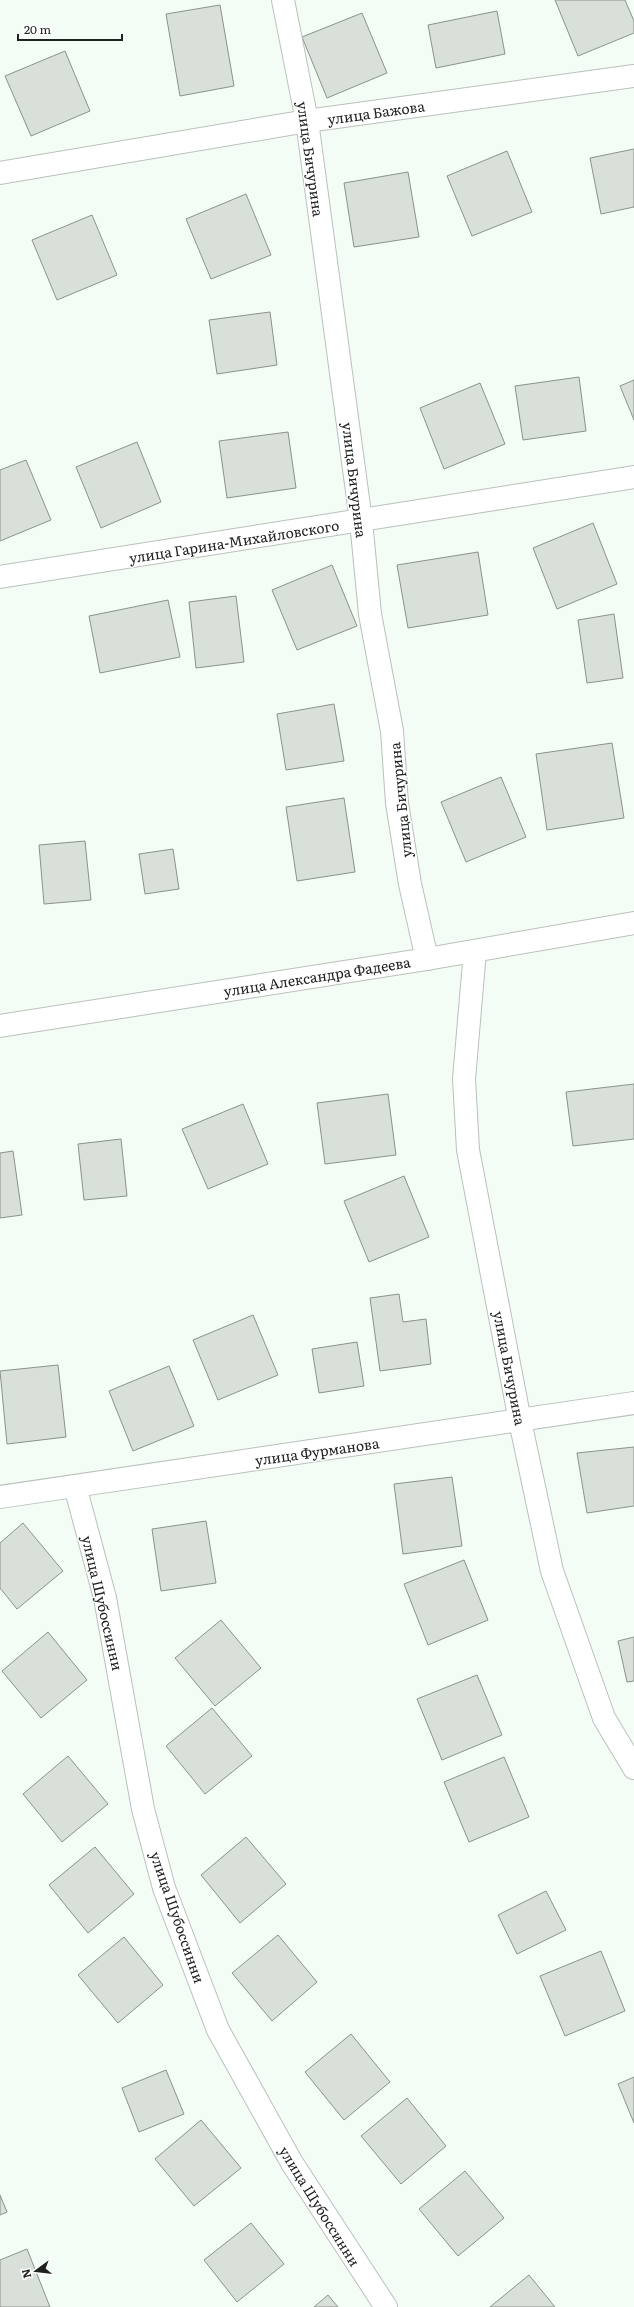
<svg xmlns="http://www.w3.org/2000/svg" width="634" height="2307" font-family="Literata,serif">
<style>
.building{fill:#d9e0da;stroke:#8b928c}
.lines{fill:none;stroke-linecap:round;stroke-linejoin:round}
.street-casing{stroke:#bac1bb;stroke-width:24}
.street{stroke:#fff;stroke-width:22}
.labels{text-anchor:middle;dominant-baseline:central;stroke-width:3;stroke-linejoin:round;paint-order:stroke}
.street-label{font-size:14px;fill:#202220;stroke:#fff}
</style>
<rect width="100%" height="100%" fill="#f4fcf6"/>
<g class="building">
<polygon points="555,0 625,0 634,21 634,33 578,56"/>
<polygon points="220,5 234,86 180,96 166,14"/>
<polygon points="497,11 505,54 436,68 428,25"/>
<polygon points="362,13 387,73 327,98 302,37"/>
<polygon points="65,51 90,111 31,136 5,76"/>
<polygon points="634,149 634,207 601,214 590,158"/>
<polygon points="507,151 532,212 472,236 447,176"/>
<polygon points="408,172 419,237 354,247 344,183"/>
<polygon points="246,194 271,255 211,279 186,219"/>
<polygon points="92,215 117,275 57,300 32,240"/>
<polygon points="270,312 277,365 217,374 209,320"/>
<polygon points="579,377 586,431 523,440 515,386"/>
<polygon points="634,380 634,420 620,386"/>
<polygon points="480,383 505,444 444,469 420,408"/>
<polygon points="288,432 296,488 227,498 219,441"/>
<polygon points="137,442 161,502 101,528 76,467"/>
<polygon points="26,460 51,520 0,541 0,470"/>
<polygon points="593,523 617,584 557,609 533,548"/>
<polygon points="478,552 488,615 408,628 397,565"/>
<polygon points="332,565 357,626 297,650 272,590"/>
<polygon points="236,596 244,662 196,668 189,602"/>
<polygon points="168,600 180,657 100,673 89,616"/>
<polygon points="614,614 623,678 587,683 578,620"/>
<polygon points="334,704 344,761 286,770 277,714"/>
<polygon points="612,743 624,818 547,830 536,754"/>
<polygon points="501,777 526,837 466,862 441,802"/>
<polygon points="344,798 355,872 297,881 286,807"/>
<polygon points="85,841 91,900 44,904 39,845"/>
<polygon points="173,849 179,889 145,894 139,854"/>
<polygon points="634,1084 634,1139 573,1146 566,1092"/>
<polygon points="388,1094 396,1155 325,1164 317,1103"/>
<polygon points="243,1104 268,1164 208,1189 182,1129"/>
<polygon points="121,1139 127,1196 84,1200 78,1144"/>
<polygon points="13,1151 22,1215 0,1218 0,1153"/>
<polygon points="404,1176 429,1237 369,1262 344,1201"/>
<polygon points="399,1294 403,1322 426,1319 431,1364 380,1371 370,1298"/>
<polygon points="253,1315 278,1375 218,1400 193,1340"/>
<polygon points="357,1342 364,1386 319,1393 312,1349"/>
<polygon points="58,1365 66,1437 7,1444 0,1371"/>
<polygon points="169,1366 194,1426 133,1451 109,1391"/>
<polygon points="634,1447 634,1506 587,1513 577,1453"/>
<polygon points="452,1477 462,1546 403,1554 394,1484"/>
<polygon points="206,1521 216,1583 161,1591 152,1529"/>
<polygon points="23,1523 63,1571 17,1609 0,1588 0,1543"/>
<polygon points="464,1560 488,1620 428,1645 404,1584"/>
<polygon points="221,1620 261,1668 215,1706 175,1658"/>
<polygon points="48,1632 87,1680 41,1718 2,1671"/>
<polygon points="634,1637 634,1681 627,1682 618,1641"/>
<polygon points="477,1675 502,1735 442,1760 417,1699"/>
<polygon points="212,1708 252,1756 205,1794 166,1746"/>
<polygon points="68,1756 108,1804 62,1842 23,1794"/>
<polygon points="504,1757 529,1817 469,1842 444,1782"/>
<polygon points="246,1837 286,1884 240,1923 201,1875"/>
<polygon points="95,1847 134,1894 88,1933 49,1885"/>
<polygon points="546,1891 566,1930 517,1954 498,1915"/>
<polygon points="278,1935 317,1982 272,2021 232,1973"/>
<polygon points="124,1937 163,1985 118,2023 78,1975"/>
<polygon points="601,1951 625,2011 565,2036 540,1976"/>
<polygon points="351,2034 390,2082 344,2120 305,2072"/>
<polygon points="166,2070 184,2114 139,2132 122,2088"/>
<polygon points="634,2077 634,2123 618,2084"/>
<polygon points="407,2098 446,2146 401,2184 361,2136"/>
<polygon points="201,2120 241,2168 194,2206 155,2159"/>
<polygon points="465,2171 504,2218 458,2256 419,2209"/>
<polygon points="0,2195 7,2212 0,2215"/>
<polygon points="251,2223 284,2264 237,2302 204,2260"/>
<polygon points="27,2249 50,2307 0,2307 0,2260"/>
<polygon points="529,2275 555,2307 490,2307"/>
<polygon points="328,2295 338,2307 314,2307"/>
</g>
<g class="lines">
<g class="street-casing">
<g id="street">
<polyline points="283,0 307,121 361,521 370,614 392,731 397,803 410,884 427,959"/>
<polyline points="0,173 307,121 634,76"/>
<polyline points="0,577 634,477"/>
<polyline points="475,951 464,1079 468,1150 520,1421 552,1571 604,1718 634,1768"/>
<polyline points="0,1026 427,959 634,923"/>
<polyline points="75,1486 105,1598 143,1809 164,1888 218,2030 292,2163 386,2307"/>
<polyline points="0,1497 634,1403"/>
</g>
</g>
<use href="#street" class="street"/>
</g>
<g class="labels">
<g class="street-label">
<text transform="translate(376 112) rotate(-8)">улица Бажова</text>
<text transform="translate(311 159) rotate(82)">улица Бичурина</text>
<text transform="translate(355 480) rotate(83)">улица Бичурина</text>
<text transform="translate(234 541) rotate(-9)">улица Гарина-Михайловского</text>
<text transform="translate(400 800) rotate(-96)">улица Бичурина</text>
<text transform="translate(317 976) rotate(-9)">улица Александра Фадеева</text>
<text transform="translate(510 1368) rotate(79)">улица Бичурина</text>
<text transform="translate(317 1451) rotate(-8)">улица Фурманова</text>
<text transform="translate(103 1603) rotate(77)">улица Шубоссинни</text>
<text transform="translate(178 1917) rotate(71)">улица Шубоссинни</text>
<text transform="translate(320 2206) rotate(58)">улица Шубоссинни</text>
</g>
</g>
<g transform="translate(36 2271) rotate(255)" stroke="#ffffff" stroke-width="3" paint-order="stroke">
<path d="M0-3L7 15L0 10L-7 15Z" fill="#202220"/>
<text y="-6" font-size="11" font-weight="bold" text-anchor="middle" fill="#202220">N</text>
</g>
<path d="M18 34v6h104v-6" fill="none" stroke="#202220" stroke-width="2"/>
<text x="24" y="34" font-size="12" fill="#202220" stroke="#ffffff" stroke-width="3" paint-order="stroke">20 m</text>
</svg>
